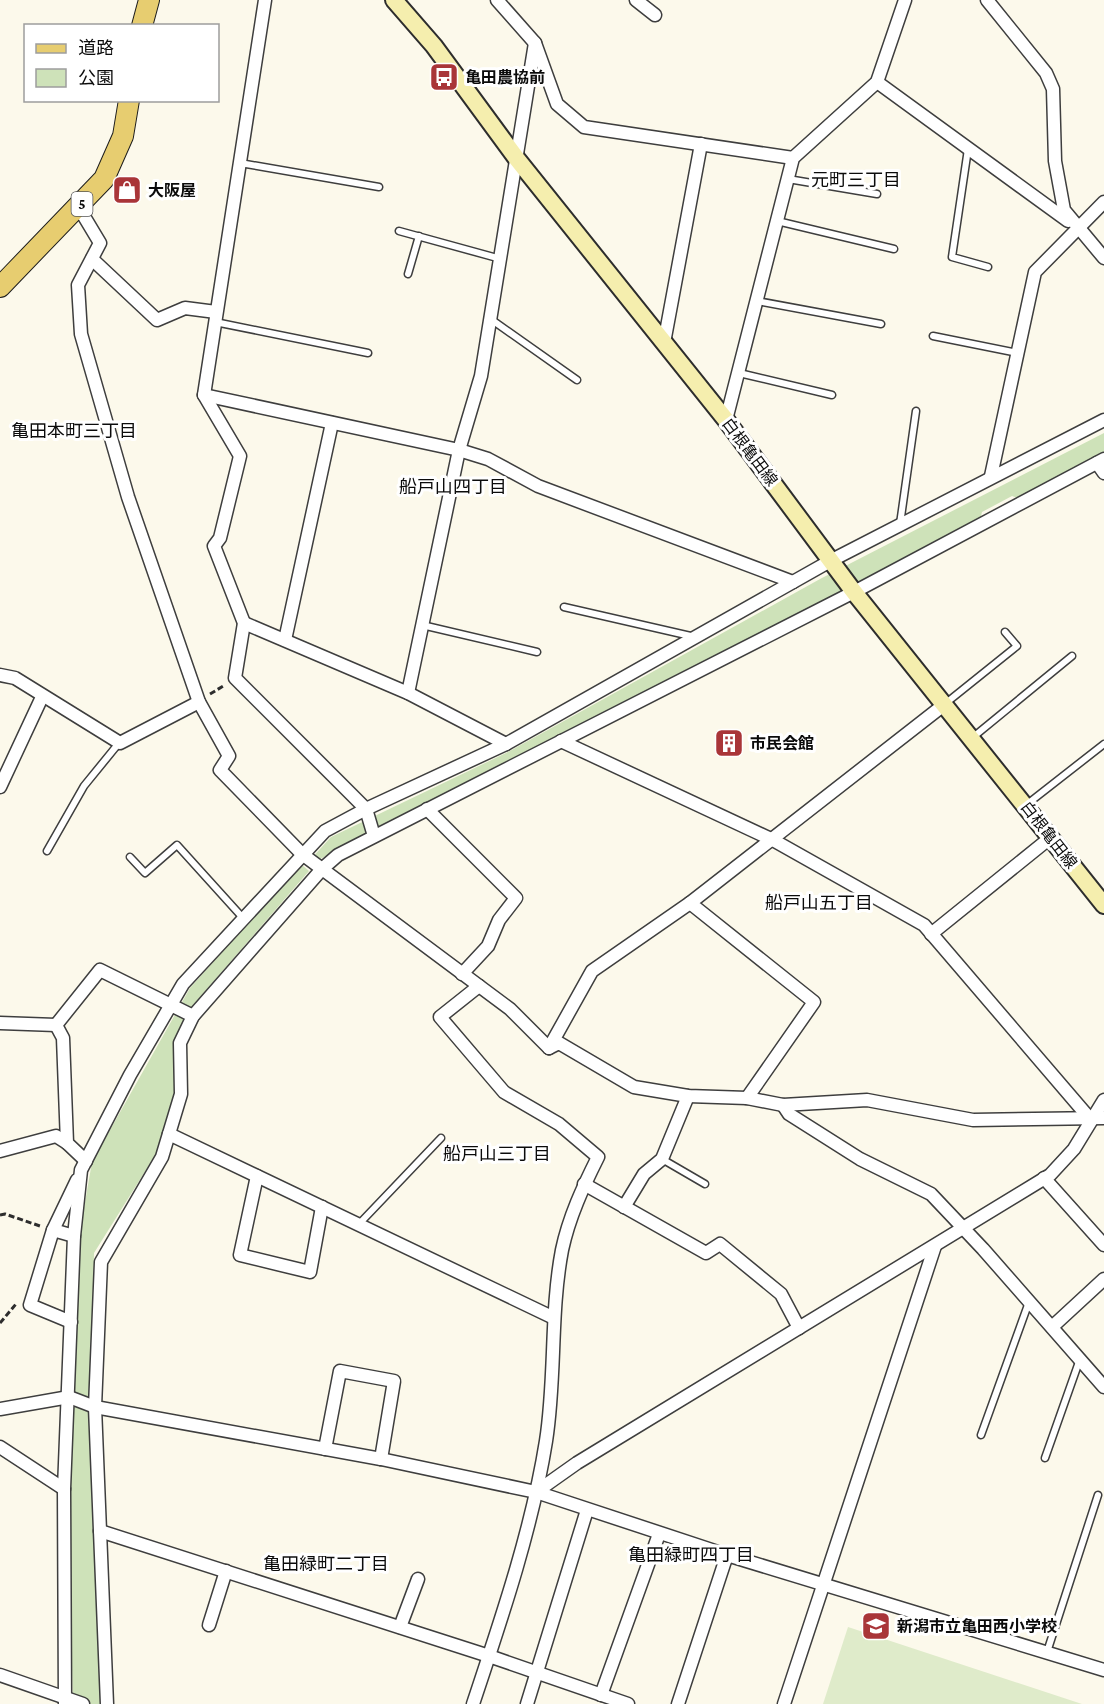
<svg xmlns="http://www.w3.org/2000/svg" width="1104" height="1704" font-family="'Crimson Pro','Noto Sans JP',serif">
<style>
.green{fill:#cee2b9}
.pitch{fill:#dfebca}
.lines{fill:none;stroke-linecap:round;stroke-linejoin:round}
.lane-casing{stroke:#3e3e3e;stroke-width:9}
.street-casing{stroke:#3e3e3e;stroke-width:15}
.secondary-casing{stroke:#2d2d2d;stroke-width:20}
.primary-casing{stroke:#1c1c1c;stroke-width:22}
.path{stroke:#2d2d2d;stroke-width:3;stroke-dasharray:6 3;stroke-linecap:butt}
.lane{stroke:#fff;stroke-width:6}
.street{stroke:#fff;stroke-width:12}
.secondary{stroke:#f5eeae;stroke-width:16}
.primary{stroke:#e7cd70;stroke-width:20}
.labels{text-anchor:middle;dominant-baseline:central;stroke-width:6;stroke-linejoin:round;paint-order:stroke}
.shield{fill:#fff;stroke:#545454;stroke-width:1.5}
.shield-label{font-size:15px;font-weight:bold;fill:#0b0b0b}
.poi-label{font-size:16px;font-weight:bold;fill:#0b0b0b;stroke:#fff;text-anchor:start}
.street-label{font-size:16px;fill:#0b0b0b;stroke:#fff}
.neighbourhood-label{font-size:18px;fill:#0b0b0b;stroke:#fff}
</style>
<rect width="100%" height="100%" fill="#fcf9eb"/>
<g class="green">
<polygon points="1104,433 1104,453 1020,499 1012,496 982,512 980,520 320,859 310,860 331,837 506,753 820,579"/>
<polygon points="301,864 309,871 187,1012 177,1044 176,1096 156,1154 94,1253 91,1439 107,1704 73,1704 67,1490 80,1231 92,1162 190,988"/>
</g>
<polygon class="pitch" points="848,1627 1082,1704 823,1704"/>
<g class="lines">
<g class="lane-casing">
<g id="lane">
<polyline points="968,149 952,257 988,267"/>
<polyline points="240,163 379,187"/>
<polyline points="788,179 877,194"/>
<polyline points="777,221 894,249"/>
<polyline points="399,231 501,259"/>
<polyline points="408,274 419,236"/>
<polyline points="757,301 881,324"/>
<polyline points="492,320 577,380"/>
<polyline points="215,322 368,353"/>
<polyline points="933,336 1018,353"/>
<polyline points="739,373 832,395"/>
<polyline points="900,524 916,411"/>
<polyline points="564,607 695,637"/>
<polyline points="422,625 537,652"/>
<polyline points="946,703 1017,646 1005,632"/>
<polyline points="972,738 1072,656"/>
<polyline points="1026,805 1104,744"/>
<polyline points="47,851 84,786 119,743"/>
<polyline points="130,857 145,873 177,845 243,918"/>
<polyline points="662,1159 705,1184"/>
<polyline points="359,1224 441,1138"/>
<polyline points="981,1435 1029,1302"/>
<polyline points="1045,1458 1080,1359"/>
<polyline points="1047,1652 1098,1495"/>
</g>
</g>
<g class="street-casing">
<g id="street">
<polyline points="265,0 204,395 240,456 220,538 214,546 244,623 235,678 366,809 374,836"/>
<polyline points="497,0 535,43 557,104 584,127 793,158"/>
<polyline points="636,0 655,15"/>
<polyline points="987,0 1046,73 1053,89 1055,161 1064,210 1104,258"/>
<polyline points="877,82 1068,221"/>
<polyline points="79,208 100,243 78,285 81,334 128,497 199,702 229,756 220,770 302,854 510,1009 549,1048 559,1043 634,1087 688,1096 747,1098 783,1105 867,1100 973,1120 1104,1118"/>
<polyline points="92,259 157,320 185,308 216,312"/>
<polyline points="664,343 701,144"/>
<polyline points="204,395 459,450 488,459 538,486 793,582"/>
<polyline points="726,420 793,158 877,82 905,0"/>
<polyline points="1097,463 1104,473"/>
<polyline points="991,476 1035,272 1104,202"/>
<polyline points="244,623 408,693 506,744"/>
<polyline points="285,640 332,423"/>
<polyline points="0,675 15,678 120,743 199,702"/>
<polyline points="408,693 459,450 481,376 535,43"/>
<polyline points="561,741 773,840 924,925 1091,1120"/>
<polyline points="0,787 42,697"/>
<polyline points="427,809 516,898 499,920 488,946 462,974"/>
<polyline points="931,934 1050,838"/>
<polyline points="0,1023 56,1025"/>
<polyline points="549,1048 592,971 690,903"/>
<polyline points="747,1098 814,1002 690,903 945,704"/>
<polyline points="783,1105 789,1114 860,1159 931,1194 983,1249 1104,1387"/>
<polyline points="169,1134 554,1318"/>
<polyline points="0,1151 56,1136 67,1143"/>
<polyline points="86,1161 67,1143 63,1038 56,1025 100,970 193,1016"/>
<polyline points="257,1176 240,1255 310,1272 322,1207"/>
<polyline points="1044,1178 1104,1245"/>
<polyline points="584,1184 706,1253 720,1244 781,1294 799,1328"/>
<polyline points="624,1207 644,1174 662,1159 688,1096"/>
<polyline points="53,1230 30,1305 71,1322"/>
<polyline points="74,1236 53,1230 77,1180"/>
<polyline points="1052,1327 1104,1279"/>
<polyline points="0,1409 69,1397 95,1407 381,1459 536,1492 727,1555 1104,1670"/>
<polyline points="0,1447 64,1489"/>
<polyline points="325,1449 340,1371 394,1381 381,1459"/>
<polyline points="536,1492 577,1463 1050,1175 1074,1149 1104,1100"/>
<polyline points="100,1531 489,1656 628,1704"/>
<polyline points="209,1625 226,1571"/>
<polyline points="400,1627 418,1579"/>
<polyline points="0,1675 83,1704"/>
<polyline points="601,1695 659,1534"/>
<polyline points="65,1704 64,1489 74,1236 81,1170 130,1075 183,984 325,831 366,809 506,744 832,560 1104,420"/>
<polyline points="107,1704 95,1407 101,1262 162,1157 181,1094 180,1043 193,1016 322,869 338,855 854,592 1104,459"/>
<path d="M 473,1704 C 501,1620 532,1529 546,1441 C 556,1378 550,1313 562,1250 C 569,1217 583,1187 598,1157 L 559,1124 L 504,1092 L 440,1017 L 479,986"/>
<polyline points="527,1704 587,1510"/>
<polyline points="678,1704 727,1555"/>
<polyline points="784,1704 935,1246"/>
</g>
</g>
<g class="secondary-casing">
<polyline id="secondary" points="394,0 434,46 517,159 726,420 854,592 1104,905"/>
</g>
<g class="primary-casing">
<g id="primary">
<polyline points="142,26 149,0"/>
<polyline points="0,287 104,179 123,136 129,100"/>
</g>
</g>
<g class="path">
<polyline points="210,694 225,685"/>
<polyline points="0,1215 5,1214 40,1226"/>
<polyline points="0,1323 16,1304"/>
</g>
<use href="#lane" class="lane"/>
<use href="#street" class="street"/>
<use href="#secondary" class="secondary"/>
<use href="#primary" class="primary"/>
</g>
<defs>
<g id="bus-square" transform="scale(1.5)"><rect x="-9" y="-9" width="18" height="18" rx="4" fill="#a93538" stroke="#fff"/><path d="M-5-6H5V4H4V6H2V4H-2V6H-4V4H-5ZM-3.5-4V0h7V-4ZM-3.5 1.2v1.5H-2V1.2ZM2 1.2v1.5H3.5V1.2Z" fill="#fff"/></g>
<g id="shop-square" transform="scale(1.5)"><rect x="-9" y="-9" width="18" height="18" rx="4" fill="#a93538" stroke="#fff"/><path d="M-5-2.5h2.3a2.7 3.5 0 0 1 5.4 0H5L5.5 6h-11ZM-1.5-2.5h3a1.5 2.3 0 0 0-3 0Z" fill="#fff"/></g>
<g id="building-square" transform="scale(1.5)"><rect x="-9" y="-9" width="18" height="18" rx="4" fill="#a93538" stroke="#fff"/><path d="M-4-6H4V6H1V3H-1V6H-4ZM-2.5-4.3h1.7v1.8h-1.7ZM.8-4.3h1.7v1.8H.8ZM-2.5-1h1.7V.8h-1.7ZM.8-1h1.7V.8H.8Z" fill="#fff"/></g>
<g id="school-square" transform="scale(1.5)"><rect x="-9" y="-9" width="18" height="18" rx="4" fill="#a93538" stroke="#fff"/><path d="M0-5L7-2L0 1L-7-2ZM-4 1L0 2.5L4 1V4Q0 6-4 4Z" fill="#fff"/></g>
</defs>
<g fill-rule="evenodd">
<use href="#bus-square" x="444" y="77"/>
<use href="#shop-square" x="127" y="190"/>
<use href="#building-square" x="729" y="743"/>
<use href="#school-square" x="876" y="1626"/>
</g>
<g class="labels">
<rect class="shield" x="71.5" y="192" width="21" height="24" rx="4.5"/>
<g class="shield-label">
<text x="82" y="204">5</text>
</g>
<g class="poi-label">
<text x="465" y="77">亀田農協前</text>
<text x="148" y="190">大阪屋</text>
<text x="750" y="743">市民会館</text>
<text x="897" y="1626">新潟市立亀田西小学校</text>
</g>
<g class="street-label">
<text transform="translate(750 452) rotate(53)">白根亀田線</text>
<text transform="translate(1049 835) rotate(52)">白根亀田線</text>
</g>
<g class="neighbourhood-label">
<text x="856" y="180">元町三丁目</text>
<text x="74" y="431">亀田本町三丁目</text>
<text x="453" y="487">船戸山四丁目</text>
<text x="819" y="903">船戸山五丁目</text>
<text x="497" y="1154">船戸山三丁目</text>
<text x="691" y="1555">亀田緑町四丁目</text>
<text x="326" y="1564">亀田緑町二丁目</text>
</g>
</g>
<rect x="24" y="24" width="195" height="78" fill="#ffffff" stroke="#9d9d9d" stroke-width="1.5"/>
<rect x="36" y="44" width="30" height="9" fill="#e7cd70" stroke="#9d9d9d" stroke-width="1.5"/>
<text x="78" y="54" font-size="18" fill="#0b0b0b">道路</text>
<rect x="36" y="69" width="30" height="18" fill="#cee2b9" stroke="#9d9d9d" stroke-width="1.5"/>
<text x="78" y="84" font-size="18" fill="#0b0b0b">公園</text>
</svg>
